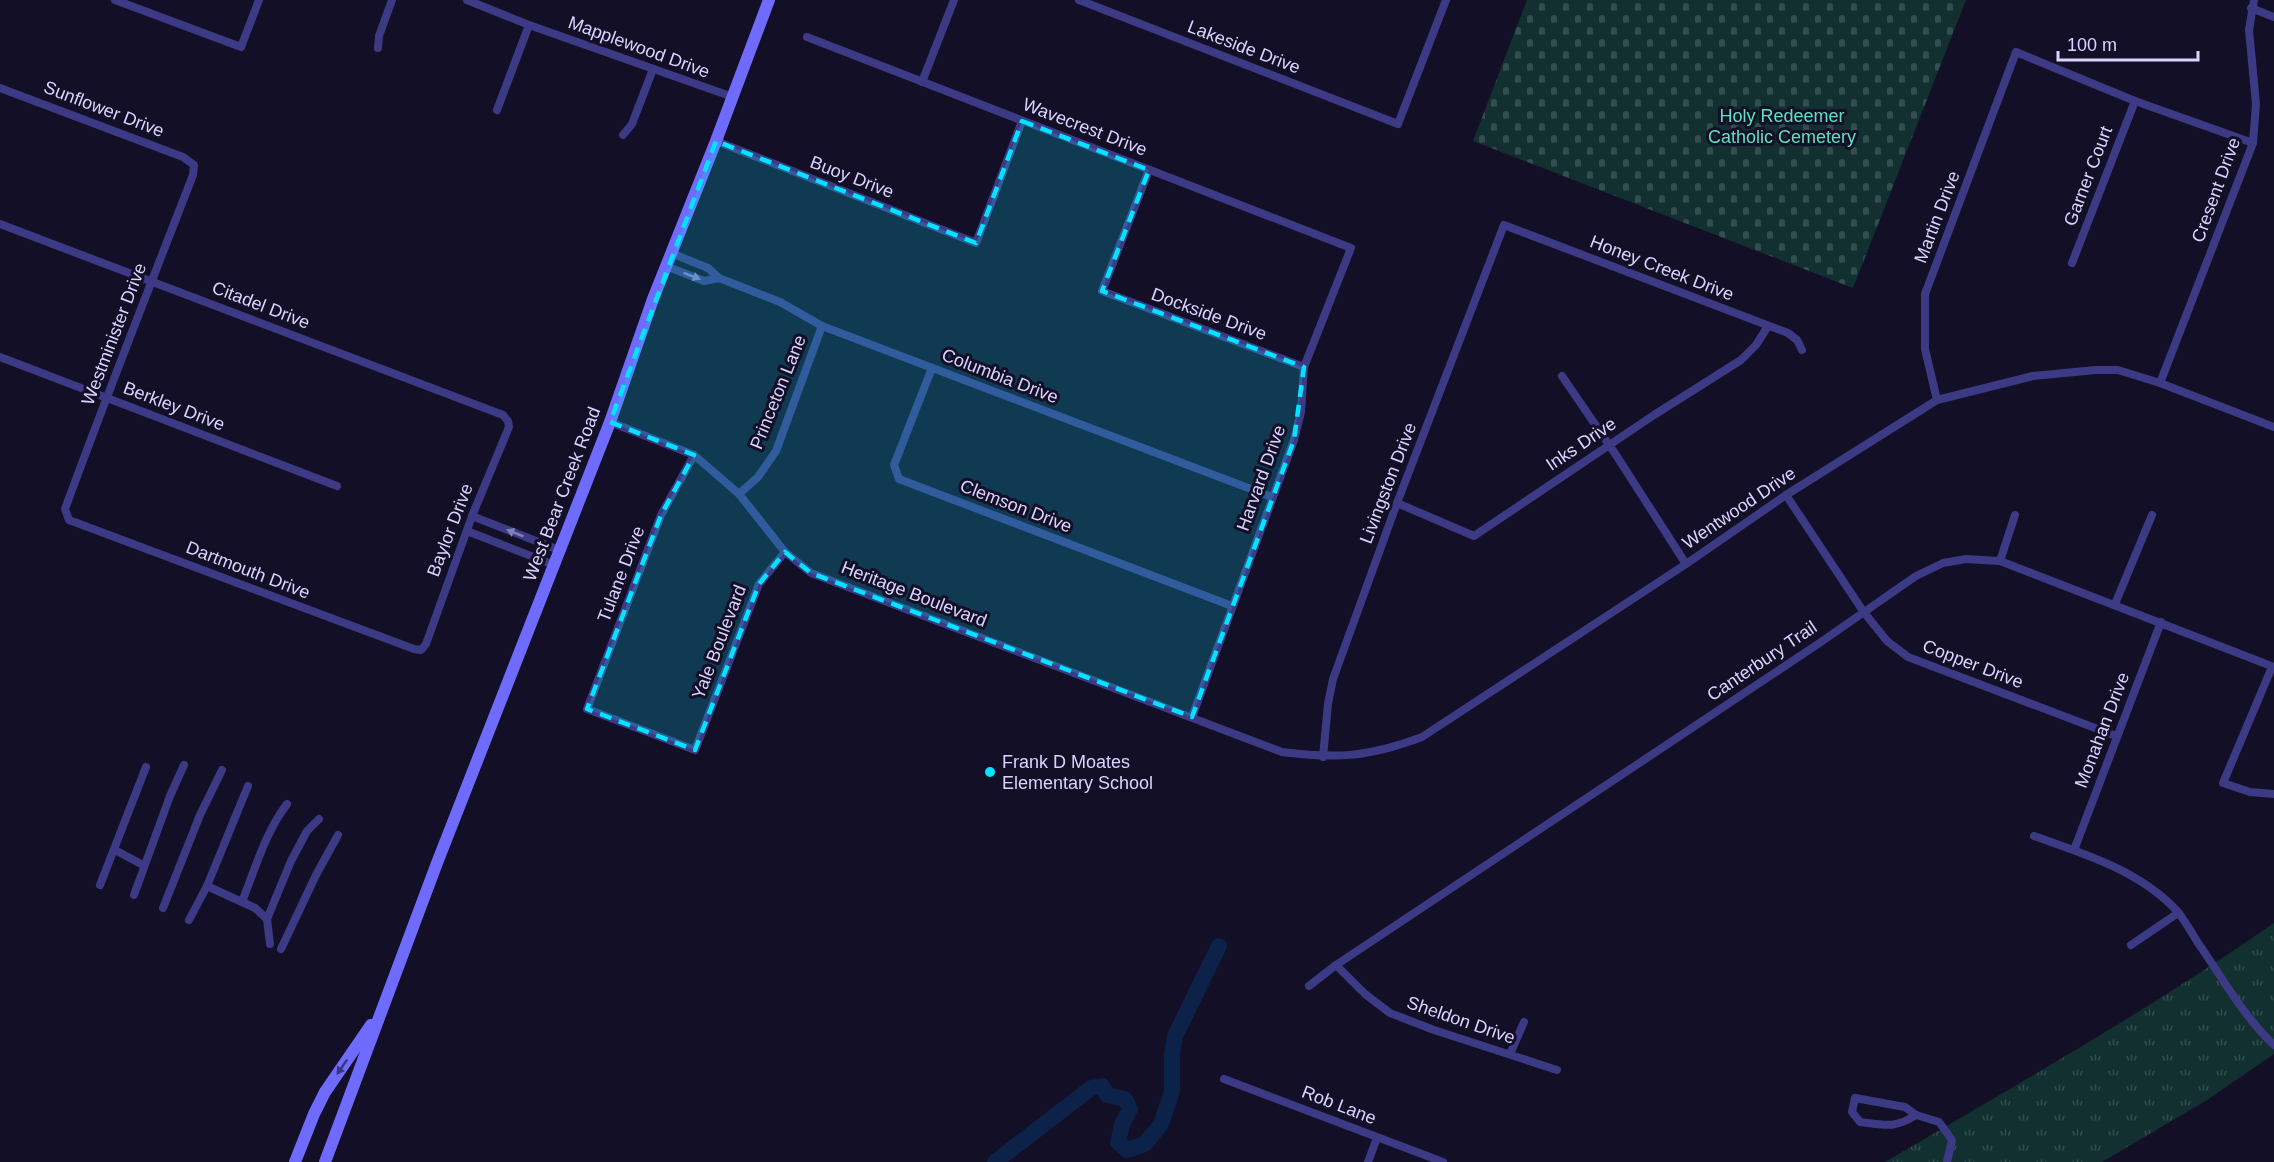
<svg xmlns="http://www.w3.org/2000/svg" width="2274" height="1162" font-family="Arial,sans-serif">
<style>
.grass{fill:url(#grass-tufts)}
.cemetery{fill:url(#cemetery-stones)}
.lines{fill:none;stroke-linecap:round;stroke-linejoin:round}
.river{stroke:#0c2248;stroke-width:16}
.minor{stroke:#3d3a85;stroke-width:8}
.secondary{stroke:#6f6bff;stroke-width:12}
.oneway{fill:#837fbc}
.oneway2{fill:#38347d}
.marked{fill:#00e5ff;fill-opacity:0.2;stroke:#00e5ff;stroke-width:4.5;stroke-dasharray:12 8;stroke-linejoin:round}
.poi-dot{fill:#00e5ff;stroke:#130f26;stroke-width:2}
.labels{text-anchor:middle;dominant-baseline:central;stroke-width:6;stroke-linejoin:round;paint-order:stroke}
.street-label{font-size:18px;fill:#d9d4ff;stroke:#130f26}
.park-label{font-size:18px;fill:#5fe0c0;stroke:#130f26}
.poi-label{font-size:18px;fill:#d9d4ff;stroke:#130f26;text-anchor:start}
</style>
<defs>
<pattern id="grass-tufts" width="24" height="20" patternUnits="userSpaceOnUse" patternTransform="scale(1.5)"><rect width="24" height="20" fill="#12302f"/><path d="M3 7l-1-3M5 7V3M7 7l1-3M15 17l-1-3M17 17v-4M19 17l1-3" fill="none" stroke="#344d4e"/></pattern>
<pattern id="cemetery-stones" width="16" height="16" patternUnits="userSpaceOnUse" patternTransform="scale(1.5)"><rect width="16" height="16" fill="#12302f"/><path d="M2 7V4a2 2 0 0 1 4 0v3zM10 15v-3a2 2 0 0 1 4 0v3z" fill="#344d4e"/></pattern>
</defs>
<rect width="100%" height="100%" fill="#130f26"/>
<path class="grass" d="M 2274,923 L 2274,1054 L 2207,1100 L 2102,1162 L 1885,1162 C 2016,1085 2149,1010 2274,923 Z"/>
<polygon class="cemetery" points="1527,0 1966,0 1853,288 1473,141"/>
<g class="lines">
<polyline class="river" points="995,1162 1091,1088 1102,1086 1107,1095 1125,1099 1130,1109 1122,1125 1118,1142 1127,1150 1145,1144 1161,1124 1172,1092 1172,1054 1175,1036 1219,946"/>
<g class="minor">
<polyline points="115,0 241,47 259,0"/>
<polyline points="467,0 529,25 733,97"/>
<polyline points="1079,0 1398,124 1446,0"/>
<polyline points="2251,8 2274,17"/>
<polyline points="807,37 1351,248 1304,367 1301,412 1294,440 1192,717"/>
<polyline points="378,48 379,36 392,0"/>
<polyline points="922,82 954,0"/>
<path d="M 0,88 L 183,157 L 194,165 L 193,175 C 150,286 106,397 65,509 L 69,520 L 414,649 L 421,650 L 426,644 L 472,516 L 509,427 L 508,421 L 503,415 C 335,352 168,287 0,224"/>
<polyline points="497,110 529,25"/>
<polyline points="623,135 632,124 653,69"/>
<polyline points="716,141 976,243 1022,121"/>
<polyline points="1149,170 1102,291 1304,367"/>
<polyline points="671,253 708,268 719,278 780,302 822,326 1272,497"/>
<polyline points="2072,263 2135,101"/>
<polyline points="666,266 704,281 719,278"/>
<polyline points="0,357 337,486"/>
<polyline points="932,368 894,465 899,479 1232,606"/>
<polyline points="1562,376 1616,455 1686,564"/>
<polyline points="2160,383 2253,143 2256,104 2249,30 2254,0"/>
<polyline points="1937,400 1925,349 1925,294 2016,52 2135,101 2253,143"/>
<path d="M 610,422 L 694,455 L 739,494 L 785,552 L 811,573 L 1282,752 C 1337,759 1369,757 1422,737 L 1686,564 L 1786,495 L 1937,400 L 2033,376 L 2096,370 L 2118,370 L 2160,383 L 2274,427"/>
<polyline points="694,455 661,515 587,709 695,750 759,584 785,552"/>
<polyline points="739,494 758,477 776,451 822,326"/>
<polyline points="1786,495 1863,611 1887,641 1908,657 2116,736"/>
<polyline points="1397,503 1474,536 1654,415 1741,360 1756,345 1768,326"/>
<polyline points="472,516 559,550"/>
<polyline points="467,531 554,565"/>
<polyline points="2000,561 2015,515"/>
<polyline points="2115,604 2152,515"/>
<polyline points="2272,667 2223,783 2250,792 2274,794"/>
<polyline points="1323,757 1328,704 1333,679 1397,503 1504,225 1788,333 1797,340 1802,350"/>
<path d="M 2034,836 C 2085,854 2141,871 2178,912 C 2185,921 2192,933 2198,943 C 2222,977 2243,1016 2274,1045"/>
<polyline points="115,850 143,865"/>
<polyline points="2074,850 2161,622"/>
<polyline points="100,885 146,767"/>
<polyline points="207,886 255,908 267,919"/>
<polyline points="134,895 170,796 184,765"/>
<path d="M 242,902 C 255,869 265,833 287,804"/>
<polyline points="163,908 200,815 222,770"/>
<polyline points="189,920 207,886 248,786"/>
<polyline points="270,944 267,919 291,861 307,831 319,819"/>
<polyline points="2131,945 2178,913"/>
<polyline points="281,949 316,875 338,835"/>
<polyline points="1336,965 1365,994 1390,1013 1434,1030 1557,1070"/>
<polyline points="1309,986 1336,965 1818,644 1916,576 1943,563 1966,559 2000,561 2274,667"/>
<polyline points="1510,1054 1524,1022"/>
<polyline points="1224,1079 1443,1162"/>
<path d="M 1855,1098 L 1905,1107 L 1916,1115 C 1895,1129 1883,1125 1860,1122 L 1852,1112 Z"/>
<polyline points="1916,1115 1939,1122 1952,1140 1947,1162"/>
<polyline points="1368,1162 1377,1138"/>
</g>
<g class="secondary">
<polyline points="295,1162 314,1114 325,1092 371,1025"/>
<polyline points="325,1162 437,863 610,422 653,299 716,141 769,0"/>
</g>
</g>
<defs><path id="oneway-solid" d="M-6-.8H1V-3.2L6.5 0L1 3.2V.8H-6Z" transform="scale(1.5)"/></defs>
<g class="oneway">
<use href="#oneway-solid" transform="translate(692 276) rotate(21)"/>
<use href="#oneway-solid" transform="translate(515 533) rotate(-158)"/>
</g>
<use class="oneway2" href="#oneway-solid" transform="translate(342 1067) rotate(125)"/>
<path class="marked" d="M 1022,121 L 1149,170 L 1102,291 L 1304,367 L 1294,440 L 1192,717 L 811,573 L 785,552 L 759,584 L 695,750 L 587,709 L 661,515 L 694,455 L 610,422 L 716,141 L 976,243 Z"/>
<circle class="poi-dot" cx="990" cy="772" r="6"/>
<g class="labels">
<g class="street-label">
<text transform="translate(639 47) rotate(20)">Mapplewood Drive</text>
<text transform="translate(1244 47) rotate(21)">Lakeside Drive</text>
<text transform="translate(104 109) rotate(21)">Sunflower Drive</text>
<text transform="translate(1085 127) rotate(21)">Wavecrest Drive</text>
<text transform="translate(2088 176) rotate(-69)">Garner Court</text>
<text transform="translate(852 177) rotate(21)">Buoy Drive</text>
<text transform="translate(2216 190) rotate(-70)">Cresent Drive</text>
<text transform="translate(1937 217) rotate(-69)">Martin Drive</text>
<text transform="translate(1662 268) rotate(21)">Honey Creek Drive</text>
<text transform="translate(261 305) rotate(21)">Citadel Drive</text>
<text transform="translate(1209 314) rotate(20)">Dockside Drive</text>
<text transform="translate(114 334) rotate(-69)">Westminister Drive</text>
<text transform="translate(1000 376) rotate(21)">Columbia Drive</text>
<text transform="translate(778 392) rotate(-68)">Princeton Lane</text>
<text transform="translate(174 406) rotate(21)">Berkley Drive</text>
<text transform="translate(1581 444) rotate(-34)">Inks Drive</text>
<text transform="translate(1261 478) rotate(-70)">Harvard Drive</text>
<text transform="translate(1388 483) rotate(-69)">Livingston Drive</text>
<text transform="translate(562 494) rotate(-69)">West Bear Creek Road</text>
<text transform="translate(1016 506) rotate(21)">Clemson Drive</text>
<text transform="translate(1739 508) rotate(-34)">Wentwood Drive</text>
<text transform="translate(450 530) rotate(-69)">Baylor Drive</text>
<text transform="translate(248 570) rotate(21)">Dartmouth Drive</text>
<text transform="translate(621 574) rotate(-69)">Tulane Drive</text>
<text transform="translate(914 594) rotate(21)">Heritage Boulevard</text>
<text transform="translate(719 642) rotate(-69)">Yale Boulevard</text>
<text transform="translate(1762 661) rotate(-34)">Canterbury Trail</text>
<text transform="translate(1973 664) rotate(21)">Copper Drive</text>
<text transform="translate(2102 730) rotate(-69)">Monahan Drive</text>
<text transform="translate(1461 1020) rotate(19)">Sheldon Drive</text>
<text transform="translate(1339 1105) rotate(21)">Rob Lane</text>
</g>
<g class="park-label">
<text x="1782" y="116">Holy Redeemer<tspan x="1782" dy="21">Catholic Cemetery</tspan></text>
</g>
<g class="poi-label">
<text x="1002" y="762">Frank D Moates<tspan x="1002" dy="21">Elementary School</tspan></text>
</g>
</g>
<path d="M2058 51v9h140v-9" fill="none" stroke="#d9d4ff" stroke-width="3"/>
<text x="2067" y="51" font-size="18" fill="#d9d4ff" stroke="#130f26" stroke-width="4.5" paint-order="stroke">100 m</text>
</svg>
